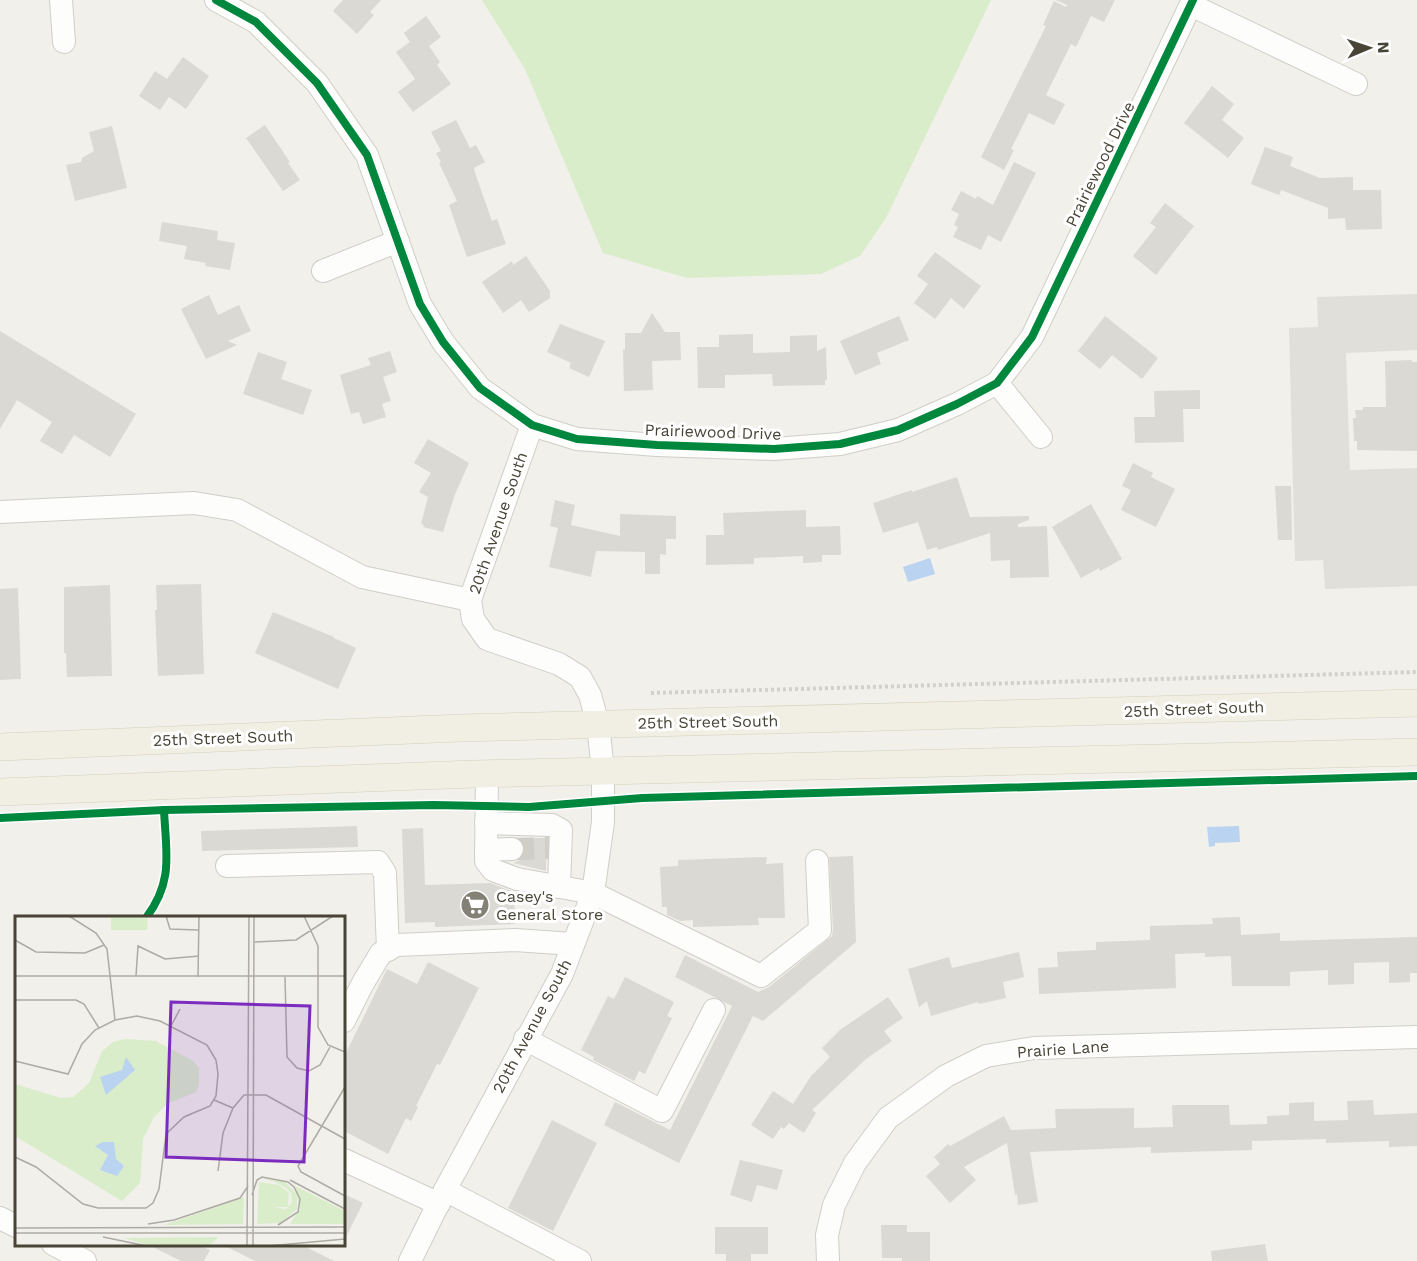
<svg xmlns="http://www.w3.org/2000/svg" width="1417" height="1261" font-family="'Work Sans',sans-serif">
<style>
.green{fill:#daedca}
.parking{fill:#e0dfda}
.water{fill:#bad3f1}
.building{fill:#dbd9d3}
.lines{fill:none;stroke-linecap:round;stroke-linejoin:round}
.minor-tunnel{stroke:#cfcec7;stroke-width:22;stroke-dasharray:22 11;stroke-linecap:butt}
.minor-casing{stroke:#cfcec8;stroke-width:24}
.major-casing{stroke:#d4d0b8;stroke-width:28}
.path{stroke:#d2d0cb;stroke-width:4;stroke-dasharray:3 3;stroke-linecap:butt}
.minor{stroke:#fdfdfc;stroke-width:22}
.major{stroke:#f1efe4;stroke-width:27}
.cycleway-casing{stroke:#fff;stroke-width:11}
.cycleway{stroke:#00873e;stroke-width:8}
.labels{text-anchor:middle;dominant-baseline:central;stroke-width:6;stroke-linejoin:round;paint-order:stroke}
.street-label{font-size:16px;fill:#484436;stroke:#fff}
.poi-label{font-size:16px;fill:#484436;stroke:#fff;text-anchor:start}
.inset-road{fill:none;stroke:#adaba3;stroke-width:1.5}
.view{fill:#7b2cbf;fill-opacity:0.15;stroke:#7b2cbf;stroke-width:3}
.inset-edge{fill:none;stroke:#484436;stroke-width:3}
</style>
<rect width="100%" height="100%" fill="#f1f0eb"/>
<polygon class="green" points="482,0 991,0 886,218 860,256 821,274 687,278 603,253 525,69"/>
<polygon class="parking" points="1417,294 1417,350 1346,353 1350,470 1417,468 1417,586 1325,589 1323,560 1295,561 1289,328 1318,327 1317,297"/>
<g class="water">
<polygon points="930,558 935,574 908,582 903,567"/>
<polygon points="1239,826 1240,842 1215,843 1215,846 1209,847 1207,827"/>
</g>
<g class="building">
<polygon points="343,0 381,0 370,12 374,15 357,34 333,11"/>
<polygon points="1056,0 1115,0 1104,22 1091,16 1076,47 1071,44 1046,95 1065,104 1054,125 1029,113 1011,149 1014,150 1004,170 981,157 1046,26 1043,25 1054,1 1066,7 1067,5"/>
<polygon points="426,16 441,37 429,46 440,62 437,65 451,84 413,112 398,92 415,79 396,52 410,42 404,33"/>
<polygon points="183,57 209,76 186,109 169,97 160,110 139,96 155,71 167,79"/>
<polygon points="1212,86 1234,104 1222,120 1244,138 1228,158 1184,123"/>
<polygon points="456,120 470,148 476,145 485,162 474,168 475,173 492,221 497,219 506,244 467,257 449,205 457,201 439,163 441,162 436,153 441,151 431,132"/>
<polygon points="265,125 290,162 288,163 300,180 283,191 246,138"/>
<polygon points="112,126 127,188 75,201 66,165 81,162 82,158 94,151 89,132"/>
<polygon points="1265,147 1293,157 1290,166 1320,178 1353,177 1353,190 1381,190 1382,229 1346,230 1345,218 1328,219 1328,208 1281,190 1279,195 1251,184"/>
<polygon points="1014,162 1036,173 1001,242 988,235 981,250 953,237 958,227 954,225 959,214 951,210 961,191 976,199 977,196 993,205"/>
<polygon points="1165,203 1194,226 1156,275 1133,256 1156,227 1150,223"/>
<polygon points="162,222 218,231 217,240 235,243 230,270 205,266 206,263 184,259 187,246 159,241"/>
<polygon points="935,252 981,286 964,309 951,298 935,319 914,303 928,284 917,276"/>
<polygon points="526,256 550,291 550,298 529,312 521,300 503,313 482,282 512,261 513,265"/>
<polygon points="209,295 218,315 239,305 251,331 228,341 237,345 206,359 181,309"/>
<polygon points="652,313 665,332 680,332 681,360 652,361 653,390 624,391 623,349 625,350 625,333 641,333"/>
<polygon points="899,316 909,340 877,353 881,364 855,375 840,341"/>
<polygon points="1105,316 1158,358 1142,379 1112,355 1100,369 1078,351"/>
<polygon points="560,324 605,341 589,377 569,368 571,363 547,352"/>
<polygon points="0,331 136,414 110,457 74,435 62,454 40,441 52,422 17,400 0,429"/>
<polygon points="753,334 753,353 790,352 790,336 817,335 817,351 826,347 827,380 825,380 825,385 773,386 772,374 725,375 725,388 698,388 697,347 719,347 719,335"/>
<polygon points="390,351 397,372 383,377 391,401 382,404 386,417 363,424 359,412 351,414 340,375 371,365 368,358"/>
<polygon points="258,352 287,362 281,379 312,390 303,415 243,394"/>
<polygon points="1412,360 1412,362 1417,362 1417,451 1357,450 1357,441 1354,441 1353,418 1356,418 1355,410 1363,410 1363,407 1386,407 1385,361"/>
<polygon points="1200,390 1200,409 1183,409 1184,442 1135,443 1134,417 1155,417 1154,391"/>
<polygon points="428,439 469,463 455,494 443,532 423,527 424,525 421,524 428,497 419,492 431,473 414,463"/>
<polygon points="1133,463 1153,473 1151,477 1175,489 1156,527 1121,510 1131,490 1122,486"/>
<polygon points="957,477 970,517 1029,516 1029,520 1018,524 1018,527 1047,526 1049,577 1010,578 1010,560 991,561 990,533 938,550 937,547 927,550 918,522 883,533 873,503 912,490 912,492"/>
<polygon points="1275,486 1291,486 1292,540 1278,540"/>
<polygon points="555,500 575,505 571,525 620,536 620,514 676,516 676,539 666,539 666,555 660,554 660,574 645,574 645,552 596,551 591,577 549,567 558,528 550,526"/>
<polygon points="1091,504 1122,559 1100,571 1099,568 1081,578 1052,527"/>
<polygon points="806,510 806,527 840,526 841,555 822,555 822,562 803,563 803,556 754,558 754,564 706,565 706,535 724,535 723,513"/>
<polygon points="201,584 204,674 158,676 155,610 157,610 156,585"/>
<polygon points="110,585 112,676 67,677 66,653 64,653 64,587"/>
<polygon points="18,588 21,679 0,680 0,589"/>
<polygon points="273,612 334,637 334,638 356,648 338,689 255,653"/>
<polygon points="357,826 358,847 202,851 201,831"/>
<polygon points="423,828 425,885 490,883 514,892 515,924 435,927 435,922 405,923 402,829"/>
<polygon points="519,838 547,838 546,871 513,863 520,860 524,855 525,848"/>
<polygon points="853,856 856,942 763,1021 753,1016 679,1163 604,1125 615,1102 670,1130 732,1006 675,977 685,955 758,992 769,987 832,936 833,929 829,857"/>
<polygon points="767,857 766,864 783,863 785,918 758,918 759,925 693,927 693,920 680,921 667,915 667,907 662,907 660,867 678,866 678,860"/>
<polygon points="1240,917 1241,935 1280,933 1280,941 1417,937 1417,973 1410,973 1410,982 1389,983 1389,962 1354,963 1354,984 1328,985 1328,970 1290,972 1290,986 1232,986 1231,956 1205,957 1205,953 1175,954 1176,988 1039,994 1038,968 1058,967 1057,952 1096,950 1096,942 1150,940 1150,926 1213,924 1212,918"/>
<polygon points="1019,952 1024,977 1003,982 1006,998 979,1004 978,1002 931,1016 927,1001 919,1007 908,969 949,957 952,968"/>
<polygon points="428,962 479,988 440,1065 437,1064 416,1106 418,1107 411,1121 406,1118 388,1154 344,1131 344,1057 387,969 417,984"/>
<polygon points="625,977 674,1002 667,1016 672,1018 652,1059 645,1074 639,1071 634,1081 593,1060 594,1057 581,1050 608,996 614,999"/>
<polygon points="888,997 903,1018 884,1031 892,1041 866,1059 812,1110 816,1113 804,1133 789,1123 784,1129 781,1127 773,1139 751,1125 773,1091 793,1104 811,1076 830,1057 822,1048 840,1030"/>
<polygon points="1373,1100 1374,1115 1417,1113 1417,1146 1389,1147 1389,1141 1326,1143 1326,1139 1252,1141 1252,1150 1151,1153 1151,1147 1030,1152 1038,1202 1018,1205 1017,1194 1015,1195 1007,1143 964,1167 976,1180 950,1203 926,1176 940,1164 934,1157 948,1144 950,1146 1004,1116 1011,1130 1056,1128 1055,1109 1134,1108 1134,1128 1173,1127 1172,1105 1229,1105 1230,1125 1267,1124 1267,1116 1289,1115 1289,1103 1314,1102 1314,1121 1348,1120 1347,1101"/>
<polygon points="552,1120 597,1143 553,1231 508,1208"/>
<polygon points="740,1160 783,1170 777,1190 757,1185 752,1202 730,1195"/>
<polygon points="344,1194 363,1203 344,1241"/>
<polygon points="881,1225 907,1225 907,1232 930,1232 930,1261 902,1261 902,1258 882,1258"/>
<polygon points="715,1227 768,1227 768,1254 751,1254 751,1261 726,1261 726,1254 715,1254"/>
<polygon points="1265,1244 1268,1261 1212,1261 1211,1251"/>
<polygon points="149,1245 198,1245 210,1250 204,1261 181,1261"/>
<polygon points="223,1245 302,1245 334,1261 255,1261"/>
</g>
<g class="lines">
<polyline class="minor-tunnel" points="512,849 549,848"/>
<g class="minor-casing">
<g id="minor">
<polyline points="61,0 64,42"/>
<polyline points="216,0 256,22 317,83 367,155 420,304 443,342 480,388 532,425 577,439 657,445 774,449 840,444 898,430 957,404 997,383 1032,337 1193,0"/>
<polyline points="1191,5 1356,84"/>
<polyline points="323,271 398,241"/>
<polyline points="997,383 1041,437"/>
<polyline points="0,512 194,503 237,510 362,577 470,600"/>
<polyline points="487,774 486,861 493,870 517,879 593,893 761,976 820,930 817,861"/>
<polyline points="486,823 552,825 561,830 559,887"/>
<polyline points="486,850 512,849"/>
<polyline points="227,866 378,862 385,873 388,950"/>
<polyline points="344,1021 363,983 381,953 397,945 515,940 573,944"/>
<polyline points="525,1039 662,1111 714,1010"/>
<polyline points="344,1160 439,1204"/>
<polyline points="445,1190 580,1261"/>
<polyline points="0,1218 16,1226"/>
<polyline points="53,1244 85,1261"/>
<polyline points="410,1261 445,1190 562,974 593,893 603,822 603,771 598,724 590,695 580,677 559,664 487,639 473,619 470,600 532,425"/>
<polyline points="828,1261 827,1235 834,1205 855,1163 888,1118 946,1076 986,1056 1034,1048 1417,1037"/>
</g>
</g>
<g class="major-casing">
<g id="major">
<polyline points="0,747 461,728 1417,703"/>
<polyline points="0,792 474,774 1417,752"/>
</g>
</g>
<polyline class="path" points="651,693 1417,672"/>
<use href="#minor" class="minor"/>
<use href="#major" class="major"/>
<g class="cycleway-casing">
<g id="cycleway">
<polyline points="216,0 256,22 317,83 367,155 420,304 443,342 480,388 532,425 577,439 657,445 774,449 840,444 898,430 957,404 997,383 1032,337 1193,0"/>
<polyline points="0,818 164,810 434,805 529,807 642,798 1417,776"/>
<path d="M 146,918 C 174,881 166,853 164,810"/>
</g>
</g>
<use href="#cycleway" class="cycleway"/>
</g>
<defs>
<g id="supermarket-disc" transform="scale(1.5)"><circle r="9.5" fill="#838075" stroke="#fff"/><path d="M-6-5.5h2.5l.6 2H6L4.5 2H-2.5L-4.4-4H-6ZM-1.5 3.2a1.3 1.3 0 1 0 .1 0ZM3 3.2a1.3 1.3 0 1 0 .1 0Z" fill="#fff"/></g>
</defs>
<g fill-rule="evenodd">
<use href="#supermarket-disc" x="475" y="905"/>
</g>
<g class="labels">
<g class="street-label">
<text transform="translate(1100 164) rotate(-64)">Prairiewood Drive</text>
<text transform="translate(713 432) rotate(2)">Prairiewood Drive</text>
<text transform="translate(498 523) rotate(-71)">20th Avenue South</text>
<text transform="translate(1194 709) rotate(-2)">25th Street South</text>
<text transform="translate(708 722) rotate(-1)">25th Street South</text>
<text transform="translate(223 738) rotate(-2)">25th Street South</text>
<text transform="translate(532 1026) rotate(-62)">20th Avenue South</text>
<text transform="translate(1063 1049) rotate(-4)">Prairie Lane</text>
</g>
<g class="poi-label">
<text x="496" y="896">Casey's<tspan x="496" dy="18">General Store</tspan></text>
</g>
</g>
<g transform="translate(15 916)">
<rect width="330" height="330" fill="#f1f0eb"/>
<path d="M 96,0 L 133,0 L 132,14 L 96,14 ZM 110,123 L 141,125 L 178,145 L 184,152 L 184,167 L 181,176 L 152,188 L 139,201 L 128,223 L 125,267 L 107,285 L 0,220 L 0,168 L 46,182 L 58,181 L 74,167 L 87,135 L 98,126 ZM 247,262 L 270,266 L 282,278 L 282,293 L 266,307 L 242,308 L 244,266 L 264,269 L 274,277 L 273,291 L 258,291 L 271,293 L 275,289 L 277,286 L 276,277 L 271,272 L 260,266 ZM 280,270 L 330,295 L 330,308 L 275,308 L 285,293 ZM 229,281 L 228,308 L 149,309 L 187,296 ZM 109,322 L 202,321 L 203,322 L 194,330 L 136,330 Z" fill="#daedca"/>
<path d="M 111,141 L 120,154 L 91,179 L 85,161 L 107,154 ZM 88,226 L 99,226 L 101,243 L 109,250 L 102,260 L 85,254 L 93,239 L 80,230 Z" fill="#bad3f1"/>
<path class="inset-road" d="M 54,0 L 81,17 L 92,33 L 100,104M 151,0 L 155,13 L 183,14M 289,0 L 303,30 L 303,111 L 313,129 L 330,136M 0,24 L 21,36 L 70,37 L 89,29M 240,26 L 281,24 L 318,0M 0,60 L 330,60M 121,60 L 123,30 L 150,43 L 184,40M 183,61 L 184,0M 270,61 L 272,141 L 282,152 L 294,155 L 305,149 L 315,131M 0,84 L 61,84 L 69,88 L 84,112M 156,110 L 165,93M 0,145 L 53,158 L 67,128 L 80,114 L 100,104 L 122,100 L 145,105 L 192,129 L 201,144 L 203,158 L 201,180 L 195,190 L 169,201 L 151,218 L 144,273 L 138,287 L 131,292 L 83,292 L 68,288 L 21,251 L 0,241M 330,171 L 283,250 L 286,256 L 330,280M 199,184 L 218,192 L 229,179 L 251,179 L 330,223M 203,255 L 208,217 L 218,192M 275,264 L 330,293M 237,279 L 242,264 L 247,261 L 273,266 L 279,271 L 285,283 L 283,296 L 263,309M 133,308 L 159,304 L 225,282 L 233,270M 0,312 L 330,311M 0,317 L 330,317M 88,321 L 132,330M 232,330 L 234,0M 238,330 L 239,0M 253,330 L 330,323"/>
<path class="view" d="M 156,86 L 295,90 L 289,246 L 151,241 Z"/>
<rect width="330" height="330" class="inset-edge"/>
</g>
<g transform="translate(1369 48) rotate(88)" stroke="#ffffff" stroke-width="4.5" paint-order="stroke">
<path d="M0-4.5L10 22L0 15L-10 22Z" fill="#484436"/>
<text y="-9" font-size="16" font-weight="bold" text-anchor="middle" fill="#484436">N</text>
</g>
</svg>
